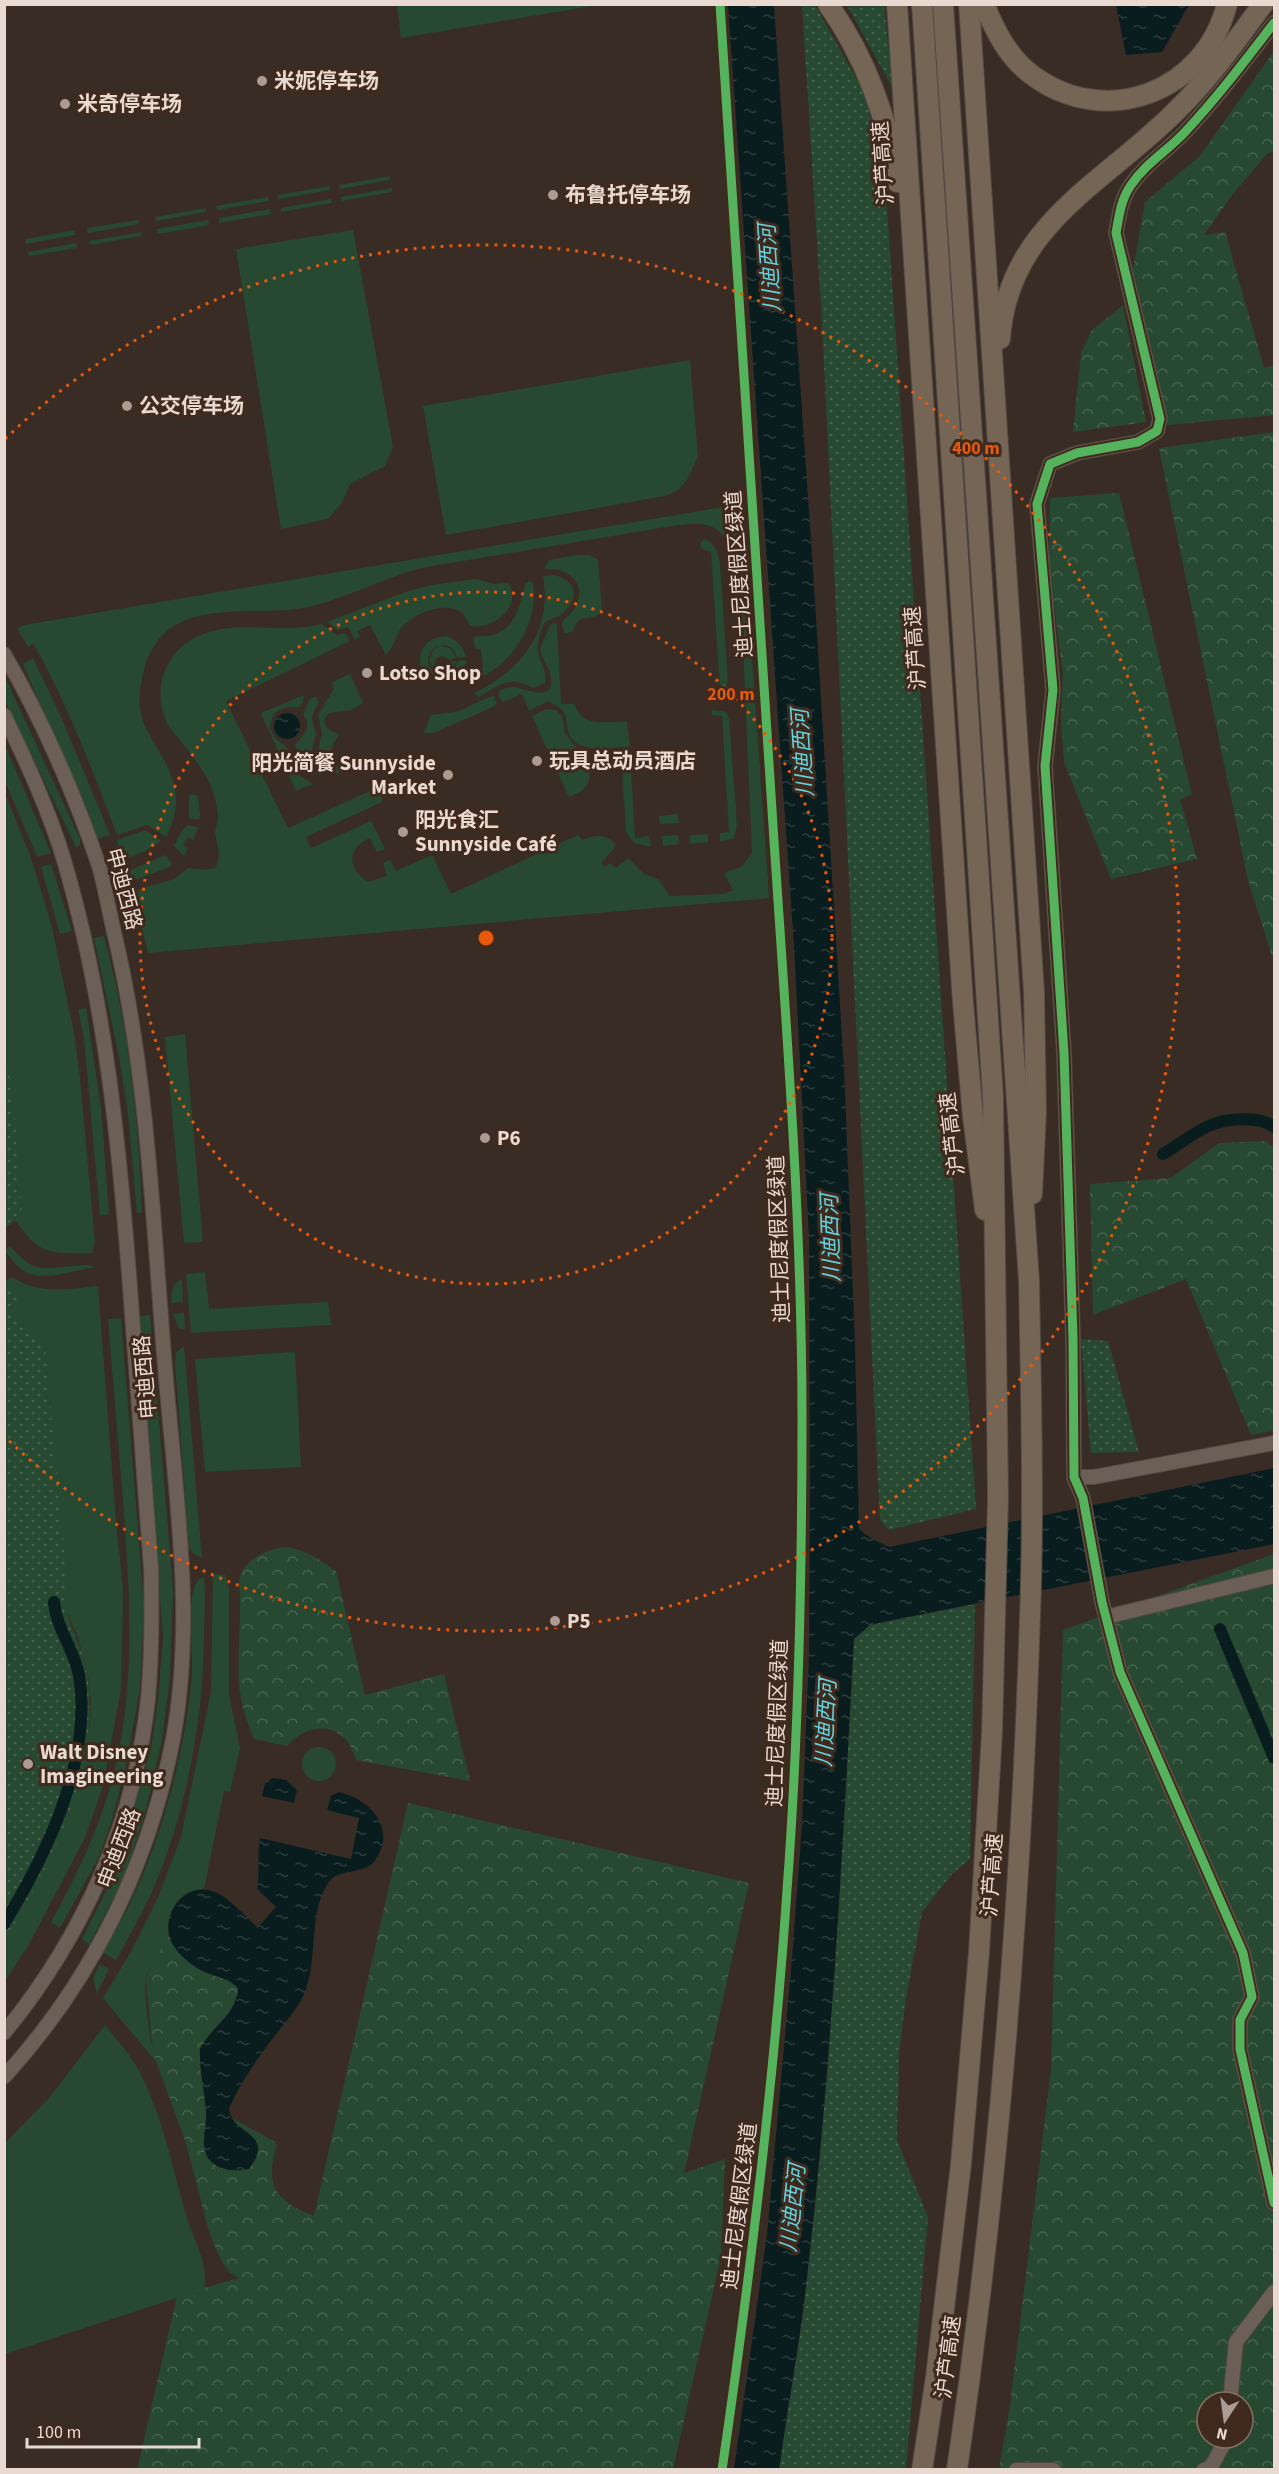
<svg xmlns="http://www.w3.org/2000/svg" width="1279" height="2474" font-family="'Source Sans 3','Noto Sans SC',sans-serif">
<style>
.green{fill:#274931}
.forest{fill:url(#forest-crowns);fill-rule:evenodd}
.park{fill:url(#park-dots)}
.water{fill:url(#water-ripples)}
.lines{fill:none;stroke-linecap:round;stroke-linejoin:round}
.canal{stroke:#091d1f;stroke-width:12}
.minor-casing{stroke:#524942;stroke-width:16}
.highway-casing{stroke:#524942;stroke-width:22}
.minor{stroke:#6b5f56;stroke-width:14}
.highway{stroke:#746555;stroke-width:20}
.cycleway-casing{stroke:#40291d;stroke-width:13}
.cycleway{stroke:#56b35d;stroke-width:9}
.ring{fill:none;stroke:#e8590c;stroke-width:3;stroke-dasharray:3 6}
.poi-dot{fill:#aa9c95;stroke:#40291d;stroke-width:2}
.labels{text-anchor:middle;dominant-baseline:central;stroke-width:6;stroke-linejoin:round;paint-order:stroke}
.poi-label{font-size:21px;font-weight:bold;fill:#e8d9d1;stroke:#40291d;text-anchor:start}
.street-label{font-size:21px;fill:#e8d9d1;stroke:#40291d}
.water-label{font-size:22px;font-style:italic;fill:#61d3de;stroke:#40291d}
.centre{fill:#e8590c;stroke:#40291d;stroke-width:3}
.ring-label{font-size:18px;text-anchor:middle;font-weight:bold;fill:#e8590c;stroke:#40291d;stroke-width:6;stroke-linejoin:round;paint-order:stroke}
</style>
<defs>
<pattern id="forest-crowns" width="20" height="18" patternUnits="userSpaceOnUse" patternTransform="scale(1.5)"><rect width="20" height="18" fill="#274931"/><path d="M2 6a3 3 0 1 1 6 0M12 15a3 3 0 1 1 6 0" fill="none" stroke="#46634e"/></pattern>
<pattern id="park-dots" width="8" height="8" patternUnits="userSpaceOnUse" patternTransform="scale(1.5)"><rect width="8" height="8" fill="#274931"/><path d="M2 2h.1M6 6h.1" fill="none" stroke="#46634e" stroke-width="1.8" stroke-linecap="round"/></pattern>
<pattern id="water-ripples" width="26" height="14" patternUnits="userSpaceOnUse" patternTransform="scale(1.5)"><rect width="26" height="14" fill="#091d1f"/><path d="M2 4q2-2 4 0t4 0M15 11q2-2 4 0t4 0" fill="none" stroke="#2d3d3e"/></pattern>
</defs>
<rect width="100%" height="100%" fill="#382c25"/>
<g class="green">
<polygon points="397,4 598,4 598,5 401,38"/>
<polygon points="390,176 390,180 340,189 339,185"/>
<polygon points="329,186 330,190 279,199 278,195"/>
<polygon points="392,188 392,192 342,201 341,197"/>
<polygon points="268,197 269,201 217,210 216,206"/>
<polygon points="331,199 332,203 281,212 281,208"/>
<polygon points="206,208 206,212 156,221 155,217"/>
<polygon points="270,209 271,214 219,223 219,218"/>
<polygon points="138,220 139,224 88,233 87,228"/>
<polygon points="208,220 209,225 158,234 157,229"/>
<polygon points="74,230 75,235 26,244 26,239"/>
<polygon points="353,230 393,447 385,466 350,484 341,504 328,519 281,529 236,249"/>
<polygon points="141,232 141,236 90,245 89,241"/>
<polygon points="76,243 77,248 29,256 28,252"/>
<polygon points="690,360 698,457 687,480 677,491 665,496 446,535 423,406"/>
<path d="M 741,504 L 769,898 L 148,953 L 133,891 L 174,879 L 188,868 L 205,870 L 215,868 C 223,854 217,847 215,833 C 215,829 217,824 218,820 C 218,809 215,795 210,784 C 204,770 187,749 177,736 C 173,731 168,727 166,721 C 150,683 170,643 209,632 C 245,621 284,634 322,624 L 337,635 L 345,633 L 350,641 L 226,701 L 288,828 L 381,786 L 382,802 L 306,837 L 311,848 L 371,821 L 385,849 L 377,852 L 370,838 C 346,848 348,869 368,882 L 387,876 L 383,863 L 390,860 L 396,871 L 432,855 L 451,894 L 578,835 L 582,840 C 595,835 605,833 615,844 L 614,849 L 601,863 L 606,867 L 609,863 L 616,868 L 628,858 L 644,874 L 658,879 L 670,896 L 724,894 L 733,890 L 724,873 L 741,867 L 752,853 L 739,554 L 732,554 C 721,523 708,522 678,525 L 421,568 C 385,578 350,596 313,606 C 254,621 166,589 144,670 C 138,692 137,712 148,732 C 170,771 188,793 166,837 L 147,825 L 117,835 C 91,767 69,707 33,643 L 28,647 L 17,628 L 24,625 Z"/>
<path d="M 704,539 C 715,543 718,553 720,563 L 728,682 L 724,694 L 712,692 L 711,690 L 720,689 L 711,552 L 702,549 L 700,544 Z"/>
<path d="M 577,555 L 589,555 L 598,559 L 602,612 C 590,623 578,611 573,632 L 564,633 L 562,623 C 565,617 572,614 575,608 C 589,583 567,567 544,569 L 549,560 Z"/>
<path d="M 554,575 C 578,580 580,601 560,615 C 555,619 549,618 544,624 C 541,628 539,636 538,642 C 535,657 548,668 545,683 L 534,688 C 508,676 502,683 479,697 L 474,693 C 521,671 553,631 543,576 Z"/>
<path d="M 476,579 L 494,584 L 509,583 C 522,608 494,629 470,626 C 467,621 465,614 459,611 C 442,602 414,614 402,627 C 395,636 394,647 386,655 L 370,625 L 357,631 L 360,636 L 355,640 L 348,627 L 338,630 L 327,622 L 405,592 L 431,585 Z"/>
<path d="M 529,581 L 533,583 C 539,615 519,653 493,670 C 487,674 482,677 475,677 L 475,674 L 483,667 L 481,649 L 476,649 L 473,640 L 475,636 C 512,639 519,612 525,584 Z"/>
<path d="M 554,623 L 557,624 L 561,704 L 575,704 C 581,729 607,720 627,722 L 630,747 C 612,747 578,755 569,734 C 566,726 568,714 560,708 C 556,705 552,704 548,701 L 529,711 L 522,694 L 503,702 L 498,695 L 500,690 C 504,689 509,687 514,687 C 524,688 555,704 551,677 C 549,667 542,659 540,649 L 550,625 Z"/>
<path d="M 447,636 C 458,641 463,646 466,657 L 458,658 L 451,647 C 428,637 417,671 444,674 L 454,669 L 458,661 L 466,660 C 464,678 450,685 433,681 L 433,675 L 425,667 L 421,669 C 417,649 427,637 447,636 Z"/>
<polygon points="440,646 450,648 456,658 449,660 443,656 436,658 434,666 439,671 447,669 449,662 456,661 453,668 444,673 433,669 429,660 434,649"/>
<polygon points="33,658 62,719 110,835 97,839 23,664"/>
<path d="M 350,674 L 363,703 C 358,706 351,711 345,711 C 337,712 320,711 326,726 C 329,731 334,732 339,734 C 334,743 326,751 336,760 L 329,765 L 324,764 L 317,754 L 322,734 L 318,715 L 333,690 L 332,682 Z"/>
<polygon points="4,675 80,839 80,845 76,847 5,700"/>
<path d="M 304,695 L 303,702 L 299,707 C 280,707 272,709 270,729 C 281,752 290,736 293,771 L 313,784 L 296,791 L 261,713 Z"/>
<polygon points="494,695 497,705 434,733 424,733 431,715 456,712"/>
<path d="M 316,696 L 319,702 C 310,719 311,715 316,733 L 310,757 L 320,769 C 330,770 337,764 347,764 L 348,768 L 336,774 L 334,771 L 320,775 L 306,772 L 299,762 L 299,754 L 295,745 C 302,736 314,727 303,715 L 309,700 Z"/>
<path d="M 546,709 L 556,710 L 562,716 L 565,733 L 580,752 C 579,763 565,766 556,769 L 532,716 Z"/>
<polygon points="714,710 726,712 729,718 737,825 734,838 720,842 720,833 729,832 722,716 712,715 711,711"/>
<polygon points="5,745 51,853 37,857 5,781"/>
<polygon points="630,752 635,838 649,836 651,847 634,843 626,832 621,753"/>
<polygon points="673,754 673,762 656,763 656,755"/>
<path d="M 582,756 L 586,756 C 593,777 591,790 569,797 L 558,773 L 575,765 Z"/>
<path d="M 4,791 L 31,858 L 51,923 L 74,1033 L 80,1078 L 95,1242 L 92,1253 C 36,1255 38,1250 5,1207 Z"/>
<polygon points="192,794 198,796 200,817 198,820 189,818 189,796"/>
<polygon points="678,814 679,823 660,824 659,816"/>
<polygon points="188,825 198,827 193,840 188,837 183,845 188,848 184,856 174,846 183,829"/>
<polygon points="145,830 161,841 145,851 123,860 117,840"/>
<polygon points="708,834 708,842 690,844 690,835"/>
<polygon points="678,835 679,844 663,846 662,836"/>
<polygon points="165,855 172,863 170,867 138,879 130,880 128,871"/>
<polygon points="51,864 72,931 60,934 41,867"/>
<polygon points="129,897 136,920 123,921 121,914 125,898"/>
<path d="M 104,936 C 128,1025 139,1120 142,1213 L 137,1213 L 128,1113 L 119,1057 L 94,938 Z"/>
<polygon points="86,1008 101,1108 109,1214 100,1216 84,1038 78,1009"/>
<polygon points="185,1034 203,1242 184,1243 165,1037"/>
<path d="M 10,1246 C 35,1274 41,1268 76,1266 C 83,1265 88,1264 95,1267 C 74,1270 38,1284 21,1269 C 15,1264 10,1257 5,1251 Z"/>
<polygon points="205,1272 209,1309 328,1302 331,1325 191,1333 186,1274"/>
<path d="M 12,1277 C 39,1295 67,1289 98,1286 L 116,1522 L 123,1591 L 121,1689 L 103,1786 L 85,1838 L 28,1946 L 5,1981 L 5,1939 L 35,1887 L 80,1772 L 90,1724 L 91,1700 L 88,1673 L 77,1635 L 64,1607 L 63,1594 L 5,1315 L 23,1300 L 6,1281 Z"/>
<path d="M 182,1279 L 183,1302 L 172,1303 C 171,1292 171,1284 182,1279 Z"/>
<polygon points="184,1313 185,1330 179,1328 173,1314"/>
<polygon points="150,1314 173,1589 170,1677 162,1740 146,1810 125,1876 89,1945 82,1939 117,1869 151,1748 158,1700 163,1638 140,1317"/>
<path d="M 121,1318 L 144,1605 L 140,1688 L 126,1766 L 111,1823 L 98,1859 L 60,1928 L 51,1922 C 82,1866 109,1808 120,1745 C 135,1662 129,1584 123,1500 C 118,1440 113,1379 108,1319 Z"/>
<polygon points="184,1346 202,1558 195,1555 189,1548 175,1363 176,1353"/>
<polygon points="295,1352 301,1467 205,1472 195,1359"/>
<path d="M 218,1574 L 225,1575 L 229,1588 L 229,1694 L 240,1748 L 230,1792 L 224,1791 L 204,1889 C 171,1893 175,1907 169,1934 C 167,1945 155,1955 151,1966 C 149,1970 146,1975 146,1979 C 143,1993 151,2049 156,2062 L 103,1998 L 132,1950 L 158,1897 L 181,1837 L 211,1692 L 213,1575 Z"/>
<path d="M 204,1577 C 206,1596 204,1616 204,1636 C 203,1720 187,1809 154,1887 C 143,1912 129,1936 116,1960 L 103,1953 C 112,1936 123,1919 131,1901 C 164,1833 186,1747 192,1672 C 193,1652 186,1595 197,1582 C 198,1579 202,1578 204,1577 Z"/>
<circle cx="319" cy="1764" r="17"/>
<polygon points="99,1964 109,1969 97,1993 93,1979"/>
<path d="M 105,2025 C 116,2039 129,2053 138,2069 C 163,2115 172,2168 187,2218 C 194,2242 209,2263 204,2289 L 5,2354 L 5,2143 L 49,2098 Z"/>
</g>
<g class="forest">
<polygon points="1274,51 1274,151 1267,154 1232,195 1204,235 1225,232 1264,368 1274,365 1274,415 1168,425 1133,270 1145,202 1200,156"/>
<polygon points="1123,305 1146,422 1073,432 1081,353 1092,330"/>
<polygon points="1274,432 1274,956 1272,956 1248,880 1159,448"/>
<polygon points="1119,493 1192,795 1180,799 1197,859 1111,879 1064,762 1061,723 1063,674 1049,566 1050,498"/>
<polygon points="1266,1141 1274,1148 1274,1431 1251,1435 1186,1279 1093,1315 1090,1184 1171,1178 1219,1143"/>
<path d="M 287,1547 C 306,1550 320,1560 336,1571 L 365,1695 L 444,1674 L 470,1781 L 356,1760 C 347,1723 311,1719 287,1746 L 254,1739 C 247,1722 241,1704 239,1685 C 237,1656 241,1626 240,1597 C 240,1589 238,1580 241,1574 C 248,1557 270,1548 287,1547 Z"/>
<path d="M 1274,1554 L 1274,2469 L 999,2470 L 1010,2405 L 1051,2069 L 1063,1630 ZM 1207,2402 L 1243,2402 L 1243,2438 L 1207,2438 Z"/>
<path d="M 408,1803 L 749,1883 L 684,2173 L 725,2159 L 721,2256 L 673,2469 L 137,2470 L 177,2296 L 239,2278 L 230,2273 L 223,2263 L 215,2247 L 208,2228 L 186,2143 L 153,2053 L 146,1979 L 152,1963 L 169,1936 C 176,1951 192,1967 207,1973 C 218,1978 230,1978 238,1988 C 238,2013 210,2028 200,2049 L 207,2122 L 204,2148 L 252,2135 L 233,2122 L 230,2117 L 277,2143 C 265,2184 273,2200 314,2216 Z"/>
</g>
<g class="park">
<polygon points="802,5 815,5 865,94 885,179 976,1509 889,1530 880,1520 822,322"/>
<polygon points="847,5 884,5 893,89"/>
<polygon points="4,1037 15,1123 22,1216 5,1228"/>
<path d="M 5,1279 L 24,1300 L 10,1311 L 14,1315 L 13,1319 L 45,1348 L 67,1583 L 67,1590 L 63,1594 C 65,1623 84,1646 88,1677 C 100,1765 52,1867 5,1939 Z"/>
<polygon points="1081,1339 1108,1341 1139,1452 1091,1453"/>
<path d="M 975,1604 L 970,1859 L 951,1875 L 922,1912 L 906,1998 L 899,2055 L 897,2140 L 928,2217 L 906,2469 L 779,2470 C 787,2411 798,2353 805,2295 C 831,2077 842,1858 854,1639 L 870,1625 Z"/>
</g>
<g class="water">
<path d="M 728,5 L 774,5 L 813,570 L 844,1069 L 855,1343 L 859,1529 L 872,1539 L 889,1547 L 1274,1468 L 1274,1544 L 888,1621 L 870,1625 L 854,1639 C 842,1858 831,2077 805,2295 C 798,2353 787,2411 779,2470 L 734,2469 L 767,2234 L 791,1970 L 802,1826 L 809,1654 L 810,1485 L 809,1237 L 794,946 Z"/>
<polygon points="1116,5 1116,4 1189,5 1162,52 1126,55"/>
<circle cx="287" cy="726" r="13"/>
<polygon points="273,1778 286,1780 297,1790 294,1803 262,1796 265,1783"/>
<path d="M 339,1792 C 369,1799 397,1827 376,1859 C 365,1876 338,1867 328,1883 C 306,1917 321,1966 300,2002 C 290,2019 275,2034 264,2050 C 251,2068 238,2088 229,2109 C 232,2136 277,2132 249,2169 C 232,2173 207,2169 204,2147 C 203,2135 207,2122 206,2110 C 204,2089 199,2070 200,2049 C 210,2028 238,2013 238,1988 C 229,1978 216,1977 205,1972 C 194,1968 179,1955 173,1945 C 157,1918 184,1879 215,1892 C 229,1897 246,1918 258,1927 L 276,1907 L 257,1889 C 260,1872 257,1856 260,1838 L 351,1859 L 359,1818 L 327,1810 L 331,1796 Z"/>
</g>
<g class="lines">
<g class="canal">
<path d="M 1163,1154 C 1179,1145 1195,1131 1211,1125 C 1228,1118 1260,1116 1274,1127"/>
<polyline points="1220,1629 1274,1758"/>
<path d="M 4,1924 C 47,1854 93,1759 79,1675 C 74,1649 56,1628 54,1602"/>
</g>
<g class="minor-casing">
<g id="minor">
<path d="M 1274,23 C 1245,61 1216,99 1184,133 C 1167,151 1145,164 1131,185 C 1121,199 1119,216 1116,233 L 1160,419 L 1157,431 L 1138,442 L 1077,453 L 1050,464 L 1037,504 L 1053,690 L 1045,766 L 1064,1053 L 1073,1338 L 1074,1477 L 1083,1498 L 1102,1602 L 1120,1672 L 1243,1953 L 1252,1997 L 1240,2020 L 1240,2049 L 1274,2203"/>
<path d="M 4,654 C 41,717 76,797 99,866 C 105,888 109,910 114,932 C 149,1079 153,1230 166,1379 C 176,1497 195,1621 173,1739 C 149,1865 91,1982 4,2077"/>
<path d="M 4,715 C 26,761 48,808 63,857 C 106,1001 120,1151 131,1301 C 138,1390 144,1479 151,1568 C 152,1611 152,1655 148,1699 C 135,1822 82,1938 4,2033"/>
<polyline points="1074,1477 1094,1477 1274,1443"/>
<polyline points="1106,1617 1274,1576"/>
<polyline points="1230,2402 1236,2342 1274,2292"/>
<polyline points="1016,2470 1054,2470"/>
<polyline points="1204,2470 1211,2467 1223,2445 1225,2438"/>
</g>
</g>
<g class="highway-casing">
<g id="highway">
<path d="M 828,4 C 865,57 888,119 897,182"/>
<polyline points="897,4 963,1003 973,1117 985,1210"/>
<path d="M 943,4 L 1029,1281 C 1031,1393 1034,1505 1030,1616 C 1021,1900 998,2188 957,2470"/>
<polyline points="969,4 1034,992 1036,1112 1032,1194"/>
<path d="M 984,4 C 995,31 1008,57 1032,75 C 1106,130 1205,92 1227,4"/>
<path d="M 1000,339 C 1008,224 1104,184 1176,111 C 1209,79 1236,41 1263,4"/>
<polyline points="922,2470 936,2377 961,2164 979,1952 992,1733 998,1497 993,1096 922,4"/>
</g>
</g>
<use href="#minor" class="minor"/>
<use href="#highway" class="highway"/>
<g class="cycleway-casing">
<g id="cycleway">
<path d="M 720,4 C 738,273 755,542 772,810 C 785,1013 802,1215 802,1418 C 802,1575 799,1733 787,1890 C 774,2084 750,2277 722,2470"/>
<path d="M 1274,23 C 1245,61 1216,99 1184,133 C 1167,151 1145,164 1131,185 C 1121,199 1119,216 1116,233 L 1160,419 L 1157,431 L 1138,442 L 1077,453 L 1050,464 L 1037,504 L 1053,690 L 1045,766 L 1064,1053 L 1073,1338 L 1074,1477 L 1083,1498 L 1102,1602 L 1120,1672 L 1243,1953 L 1252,1997 L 1240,2020 L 1240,2049 L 1274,2203"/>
</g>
</g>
<use href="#cycleway" class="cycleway"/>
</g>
<g class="ring">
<circle cx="486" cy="938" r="346"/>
<path d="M5 439A693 693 0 1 1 5 1437"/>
</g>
<g class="poi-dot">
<circle cx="262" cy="81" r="6"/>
<circle cx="65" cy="104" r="6"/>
<circle cx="553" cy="195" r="6"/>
<circle cx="127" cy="406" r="6"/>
<circle cx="367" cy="673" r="6"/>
<circle cx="537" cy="761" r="6"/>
<circle cx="448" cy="775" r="6"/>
<circle cx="403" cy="832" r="6"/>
<circle cx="485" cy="1138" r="6"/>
<circle cx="555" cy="1621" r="6"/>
<circle cx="28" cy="1764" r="6"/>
</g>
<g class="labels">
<g class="poi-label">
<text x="274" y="81">米妮停车场</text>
<text x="77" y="104">米奇停车场</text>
<text x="565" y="195">布鲁托停车场</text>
<text x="139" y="406">公交停车场</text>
<text x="379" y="673">Lotso Shop</text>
<text x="549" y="761">玩具总动员酒店</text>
<text x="436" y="763" text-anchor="end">阳光简餐 Sunnyside<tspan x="436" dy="24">Market</tspan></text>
<text x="415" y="820">阳光食汇<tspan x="415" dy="24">Sunnyside Café</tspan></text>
<text x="497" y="1138">P6</text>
<text x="567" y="1621">P5</text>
<text x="40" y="1752">Walt Disney<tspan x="40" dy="24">Imagineering</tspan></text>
</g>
<g class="street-label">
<text transform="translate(883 163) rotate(-94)">沪芦高速</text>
<text transform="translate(739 574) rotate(-94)">迪士尼度假区绿道</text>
<text transform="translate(915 648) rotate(-94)">沪芦高速</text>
<text transform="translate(124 889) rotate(75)">申迪西路</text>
<text transform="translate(952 1134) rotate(-97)">沪芦高速</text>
<text transform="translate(779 1239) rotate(-92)">迪士尼度假区绿道</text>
<text transform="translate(145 1377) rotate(-95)">申迪西路</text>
<text transform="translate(777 1723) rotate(-88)">迪士尼度假区绿道</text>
<text transform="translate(119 1848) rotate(-69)">申迪西路</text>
<text transform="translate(992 1875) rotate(-86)">沪芦高速</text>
<text transform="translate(739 2206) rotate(-83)">迪士尼度假区绿道</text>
<text transform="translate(948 2357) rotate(-83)">沪芦高速</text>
</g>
<g class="water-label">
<text transform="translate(770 268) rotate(-94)">川迪西河</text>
<text transform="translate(803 753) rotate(-94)">川迪西河</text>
<text transform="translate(831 1238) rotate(-92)">川迪西河</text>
<text transform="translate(826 1723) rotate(-87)">川迪西河</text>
<text transform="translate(793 2208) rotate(-84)">川迪西河</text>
</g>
</g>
<circle cx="486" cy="938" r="9" class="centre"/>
<g class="ring-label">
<text x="976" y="454">400 m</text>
<text x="731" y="700">200 m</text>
</g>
<rect width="1279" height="2474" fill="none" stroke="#e8d9d1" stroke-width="12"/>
<g transform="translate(1225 2420) rotate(193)"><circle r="28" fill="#40291d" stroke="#836f65" stroke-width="1.5"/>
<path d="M0-4.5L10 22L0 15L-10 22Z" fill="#aa9c95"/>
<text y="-9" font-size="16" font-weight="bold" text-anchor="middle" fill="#e8d9d1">N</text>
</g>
<path d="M27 2438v9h172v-9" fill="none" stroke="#e8d9d1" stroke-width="3"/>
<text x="36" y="2438" font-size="18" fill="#e8d9d1" stroke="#40291d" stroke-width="4.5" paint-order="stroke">100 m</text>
</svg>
